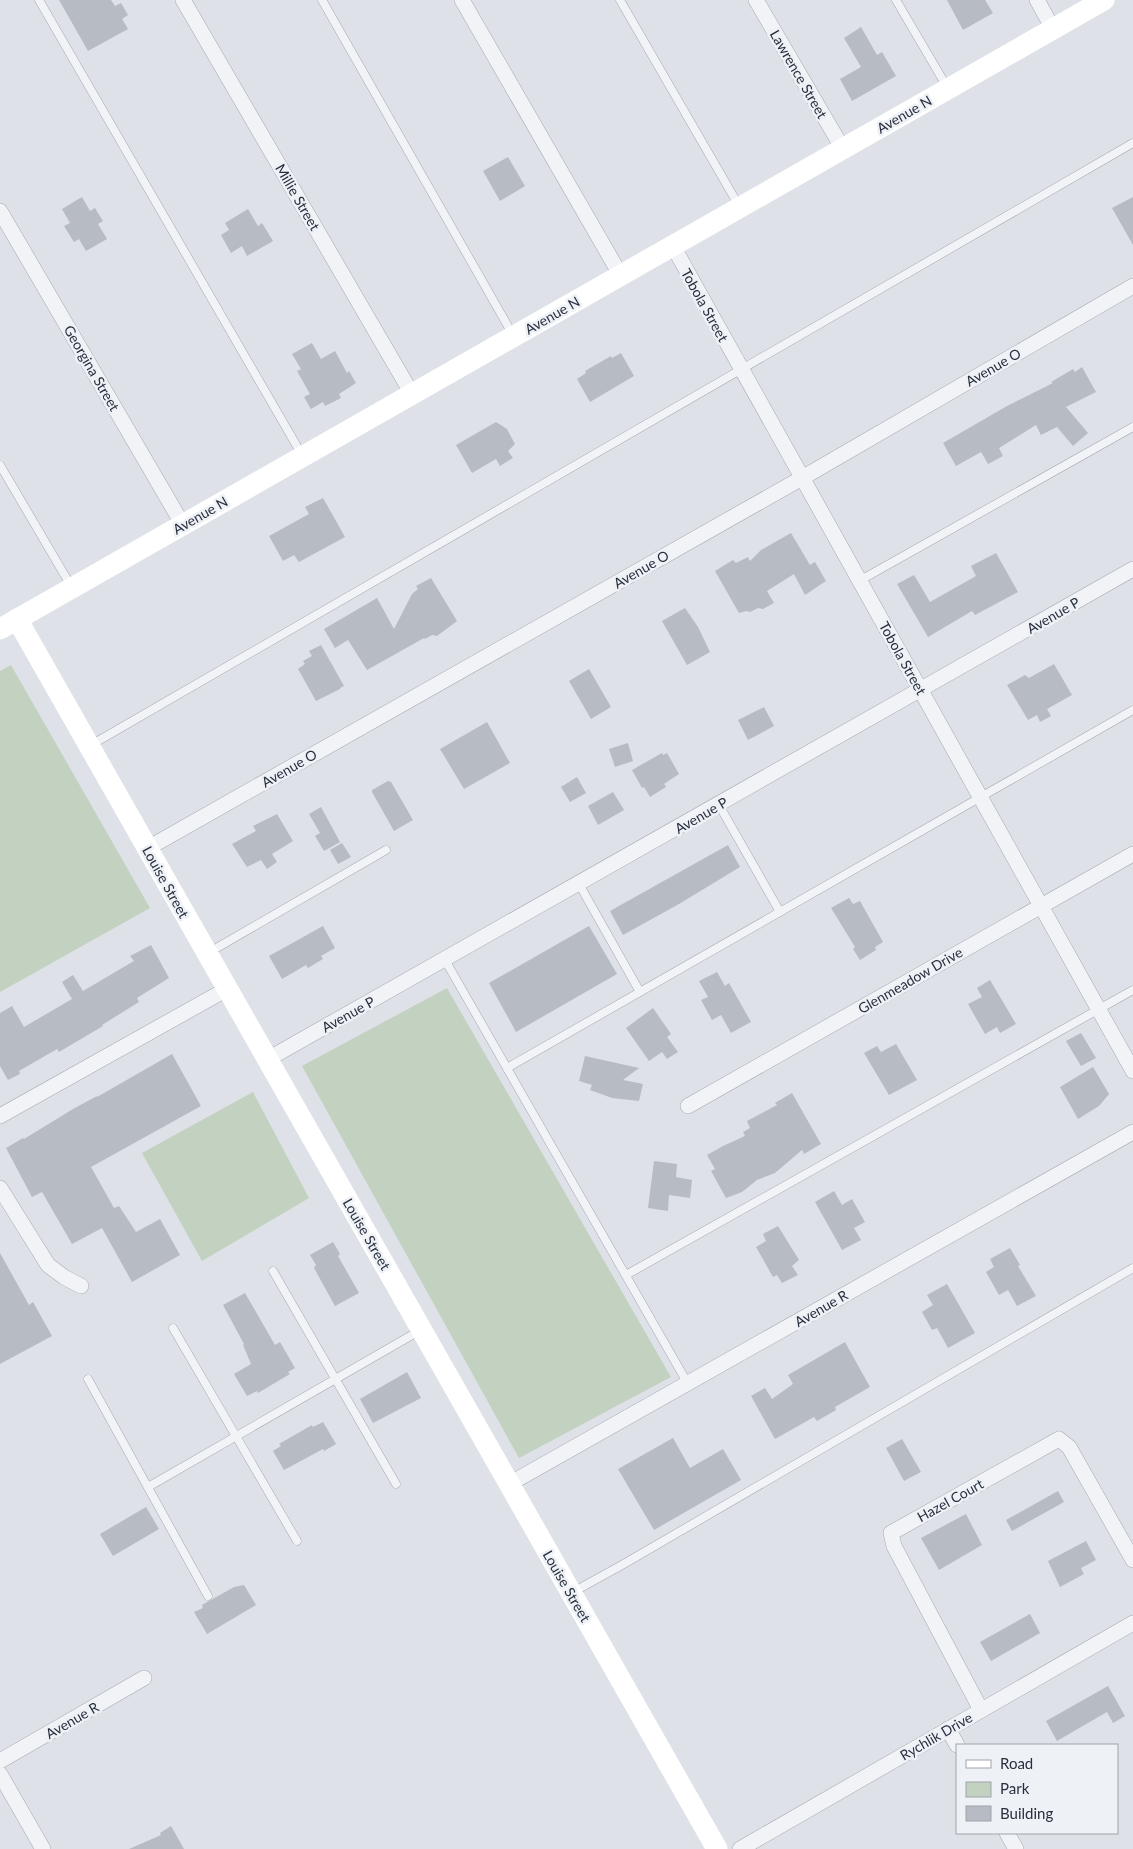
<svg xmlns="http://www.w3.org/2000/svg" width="1133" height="1849" font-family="Lato,sans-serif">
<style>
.green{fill:#c3d1c0}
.building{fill:#b6bbc4}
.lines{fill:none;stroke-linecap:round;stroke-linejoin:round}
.lane-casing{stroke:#a4a9b2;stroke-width:9}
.street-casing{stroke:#a4a9b2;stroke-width:16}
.lane{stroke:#f1f3f6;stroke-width:8}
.street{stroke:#f1f3f6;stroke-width:15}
.secondary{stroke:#fff;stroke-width:21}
.labels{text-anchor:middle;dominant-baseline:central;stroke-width:5;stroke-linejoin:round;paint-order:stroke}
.street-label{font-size:14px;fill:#282f3e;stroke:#eef1f5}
</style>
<rect width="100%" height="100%" fill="#dee2e8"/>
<g class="green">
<polygon points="11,665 150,908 0,992 0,671"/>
<polygon points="447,988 671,1377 519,1458 302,1066"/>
<polygon points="253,1092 309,1198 202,1261 142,1153"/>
</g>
<g class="building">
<polygon points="59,0 111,0 115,6 121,3 128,15 122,19 128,29 88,51"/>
<polygon points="947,0 985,0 993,13 963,30"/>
<polygon points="861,27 877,55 882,52 896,76 852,101 840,79 861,67 844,38"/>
<polygon points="508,157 525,186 500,201 483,171"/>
<polygon points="82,197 90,211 95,208 103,221 98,224 107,239 86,251 79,239 74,242 64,226 70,223 62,209"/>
<polygon points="1133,197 1133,245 1112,208"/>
<polygon points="248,209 258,226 262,223 273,241 247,256 242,246 231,253 221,235 229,230 225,223"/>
<polygon points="312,343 321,359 335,351 347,373 349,371 356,383 339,394 341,398 325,406 323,402 311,409 304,397 310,394 297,371 301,369 292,354"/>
<polygon points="621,353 634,376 590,402 577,379 586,373 585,371 611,356 612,358"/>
<polygon points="1082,367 1096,392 1066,407 1088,433 1073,446 1057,427 1041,435 1036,425 999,448 1003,456 988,464 981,452 956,466 943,443 1007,406 1053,383 1051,382 1073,369 1075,372"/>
<polygon points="496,422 507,429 515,444 508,451 513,458 500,466 496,459 472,473 456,445"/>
<polygon points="323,498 345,537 299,562 294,555 283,561 269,536 309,514 305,507"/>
<polygon points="791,533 810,565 815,562 826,581 805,595 794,574 767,591 774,603 763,609 758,608 750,612 746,611 739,613 715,571 733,560 736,563 748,557 750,561 761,550"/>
<polygon points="996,553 1018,592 975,615 972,611 928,637 897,584 914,575 930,602 976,576 971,566"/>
<polygon points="431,578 457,621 437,636 432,635 425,639 424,638 367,670 348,640 335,648 324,629 377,598 394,629 412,594 418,589 416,586"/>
<polygon points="685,608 698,627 710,652 687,665 662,621"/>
<polygon points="321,645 344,686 340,688 340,689 316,701 298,669 305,664 303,661 312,656 309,651"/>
<polygon points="1054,664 1072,695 1047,709 1051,716 1040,722 1037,715 1028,720 1007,685 1025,675 1029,678"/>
<polygon points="589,669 611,707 591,719 569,681"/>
<polygon points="764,707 774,726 748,740 738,720"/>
<polygon points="487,722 510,763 464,789 440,749"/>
<polygon points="628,743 633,761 615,767 609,749"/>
<polygon points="662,753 663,755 667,753 679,774 664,784 666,787 650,797 644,787 642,788 632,770"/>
<polygon points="577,777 586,793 570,802 561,787"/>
<polygon points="388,781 391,782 413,820 394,831 372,792 372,790"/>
<polygon points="613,792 624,810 598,825 588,806"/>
<polygon points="321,807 340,842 324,851 315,836 320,833 309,814"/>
<polygon points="277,814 293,841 272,854 277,862 267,869 261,860 247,867 232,844 256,831 253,826"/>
<polygon points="342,843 351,857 338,864 330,850"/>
<polygon points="728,845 740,867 679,904 623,935 610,911"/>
<polygon points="849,898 853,904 860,901 883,942 875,947 876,950 860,960 853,949 855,947 831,908"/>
<polygon points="323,926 335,948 321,956 323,959 308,968 306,965 282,979 269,956"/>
<polygon points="589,926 617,974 516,1032 489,983"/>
<polygon points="151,945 169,978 137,998 139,1002 102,1025 103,1026 59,1052 57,1049 19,1071 20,1074 8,1080 0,1066 0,1013 12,1006 24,1027 72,999 62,982 73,975 83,991 134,961 130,956"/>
<polygon points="717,972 725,986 729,983 751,1022 731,1033 721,1015 712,1020 701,1000 708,997 699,981"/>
<polygon points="990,980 1016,1024 1000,1033 997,1027 985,1034 968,1004 982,997 977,988"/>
<polygon points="653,1008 671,1034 667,1037 678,1052 667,1059 662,1052 649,1061 626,1028"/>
<polygon points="1081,1033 1096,1058 1081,1066 1066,1041"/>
<polygon points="896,1044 917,1080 889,1095 864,1053 877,1046 881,1052"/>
<polygon points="172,1054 201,1106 91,1167 114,1208 119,1206 136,1232 160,1219 180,1255 132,1282 102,1228 72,1244 42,1192 32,1197 6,1148 23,1138 24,1139 73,1109 97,1096 97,1097"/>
<polygon points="585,1056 639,1068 623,1080 643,1084 639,1101 612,1098 590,1090 592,1085 579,1081"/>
<polygon points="1093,1067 1109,1094 1099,1106 1078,1119 1060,1087"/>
<polygon points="792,1093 821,1144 804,1154 802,1150 775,1173 757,1180 742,1192 726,1198 711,1171 715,1169 707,1155 723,1146 745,1136 743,1132 750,1128 747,1121 777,1105 775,1103"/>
<polygon points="654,1161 677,1164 676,1177 692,1180 690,1198 669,1195 668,1211 648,1208"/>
<polygon points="834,1191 842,1205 852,1199 865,1222 854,1228 861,1240 842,1250 815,1202"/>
<polygon points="778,1226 799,1260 792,1266 798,1275 782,1283 777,1275 773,1277 756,1247 766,1241 763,1234"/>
<polygon points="333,1242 340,1254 338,1256 359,1293 335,1306 314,1268 316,1265 310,1255"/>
<polygon points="1010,1248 1020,1265 1018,1266 1036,1296 1017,1306 1008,1290 999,1295 986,1272 994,1267 990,1259"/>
<polygon points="0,1253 29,1305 33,1302 52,1336 0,1364"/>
<polygon points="947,1284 975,1333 948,1348 937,1328 932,1330 922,1312 933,1305 927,1295"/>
<polygon points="245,1293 275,1345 280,1342 295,1368 288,1372 290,1374 258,1393 257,1391 247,1396 234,1374 251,1364 243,1345 244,1344 223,1305"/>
<polygon points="845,1342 870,1387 835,1407 836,1410 817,1421 814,1417 775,1439 751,1396 765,1388 772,1399 793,1384 788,1375"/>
<polygon points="407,1372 421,1398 373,1423 360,1399"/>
<polygon points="323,1422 336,1444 324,1451 323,1449 284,1470 273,1451 281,1446 279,1444 312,1425 313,1427"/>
<polygon points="673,1438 690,1468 723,1449 741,1480 654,1530 618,1469"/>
<polygon points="902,1439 921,1472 904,1481 886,1448"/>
<polygon points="1058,1491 1064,1502 1012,1531 1006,1520"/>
<polygon points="146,1507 159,1529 113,1556 100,1534"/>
<polygon points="966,1514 982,1545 939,1570 921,1538"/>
<polygon points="1086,1541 1096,1560 1081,1568 1084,1574 1060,1587 1048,1561"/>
<polygon points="244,1585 256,1605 207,1634 194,1612 203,1608 202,1605 234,1587"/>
<polygon points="1030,1614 1040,1633 991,1661 980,1642"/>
<polygon points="1108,1686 1125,1716 1113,1723 1107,1712 1057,1741 1046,1721"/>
<polygon points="171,1826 184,1849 129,1849 161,1835 160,1833"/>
</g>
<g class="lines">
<g class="lane-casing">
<g id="lane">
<polyline points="39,0 302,455"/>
<polyline points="322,0 513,335"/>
<polyline points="620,0 739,206"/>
<polyline points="896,0 947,87"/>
<polyline points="0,465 71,586"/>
<polyline points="859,581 1133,427"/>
<polyline points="91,745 1133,143"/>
<polyline points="719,805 780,912"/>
<polyline points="579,884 640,992"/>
<polyline points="208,953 386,850"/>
<polyline points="445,960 688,1384"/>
<polyline points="507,1068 1133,710"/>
<polyline points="273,1271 396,1484"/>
<polyline points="626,1275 1133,990"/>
<polyline points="173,1328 297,1541"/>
<polyline points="88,1379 208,1596"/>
<polyline points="148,1487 419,1331"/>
<polyline points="573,1592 622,1565 1133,1268"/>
</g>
</g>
<g class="street-casing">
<g id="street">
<polyline points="183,0 412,394"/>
<polyline points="462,0 621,276"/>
<polyline points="756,0 843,149"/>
<polyline points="1037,0 1053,29"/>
<polyline points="0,211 183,525"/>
<polyline points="673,246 1133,1071"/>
<polyline points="148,848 802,478 1133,286"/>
<polyline points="268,1059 1133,569"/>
<polyline points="688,1106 1133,854"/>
<polyline points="0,1116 227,989"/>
<polyline points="0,1188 48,1265 64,1277 81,1286"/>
<polyline points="509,1484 1133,1132"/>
<polyline points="981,1710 894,1546 891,1533 1059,1439 1069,1447 1133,1560"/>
<polyline points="948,1729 957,1745"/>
<polyline points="0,1761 144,1678"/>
<polyline points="0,1774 43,1849"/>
<polyline points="1007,1833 1016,1849"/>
<polyline points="740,1849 1133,1623"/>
</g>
</g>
<use href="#lane" class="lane"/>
<use href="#street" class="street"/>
<g class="secondary">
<polyline points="17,619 717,1849"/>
<polyline points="0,629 1104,0"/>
</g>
</g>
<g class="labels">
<g class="street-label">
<text transform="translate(799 74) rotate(60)">Lawrence Street</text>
<text transform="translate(904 114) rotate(-30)">Avenue N</text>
<text transform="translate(298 197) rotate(60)">Millie Street</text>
<text transform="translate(705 305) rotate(61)">Tobola Street</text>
<text transform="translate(552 315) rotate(-30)">Avenue N</text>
<text transform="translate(993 367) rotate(-30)">Avenue O</text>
<text transform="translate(92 368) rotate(60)">Georgina Street</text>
<text transform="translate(200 515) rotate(-30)">Avenue N</text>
<text transform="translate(641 569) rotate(-30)">Avenue O</text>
<text transform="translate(1053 615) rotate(-30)">Avenue P</text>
<text transform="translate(903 658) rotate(61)">Tobola Street</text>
<text transform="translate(289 768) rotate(-30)">Avenue O</text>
<text transform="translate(701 815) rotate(-30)">Avenue P</text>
<text transform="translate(166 882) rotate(61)">Louise Street</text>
<text transform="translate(910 980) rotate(-30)">Glenmeadow Drive</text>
<text transform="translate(348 1014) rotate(-29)">Avenue P</text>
<text transform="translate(367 1234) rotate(60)">Louise Street</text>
<text transform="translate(821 1308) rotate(-30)">Avenue R</text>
<text transform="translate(950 1500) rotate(-29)">Hazel Court</text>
<text transform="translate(567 1586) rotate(60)">Louise Street</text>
<text transform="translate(72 1720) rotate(-30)">Avenue R</text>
<text transform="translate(936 1736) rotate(-30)">Rychlik Drive</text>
</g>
</g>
<rect x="956" y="1744" width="162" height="90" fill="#eef1f5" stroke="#9fa3ac"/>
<rect x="966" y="1760" width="25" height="8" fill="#ffffff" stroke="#9fa3ac"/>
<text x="1000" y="1769" font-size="15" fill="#282f3e">Road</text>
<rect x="966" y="1782" width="25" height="15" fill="#c3d1c0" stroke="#9fa3ac"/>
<text x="1000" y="1794" font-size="15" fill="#282f3e">Park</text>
<rect x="966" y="1806" width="25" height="15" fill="#b6bbc4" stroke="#9fa3ac"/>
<text x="1000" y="1819" font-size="15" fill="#282f3e">Building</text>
</svg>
